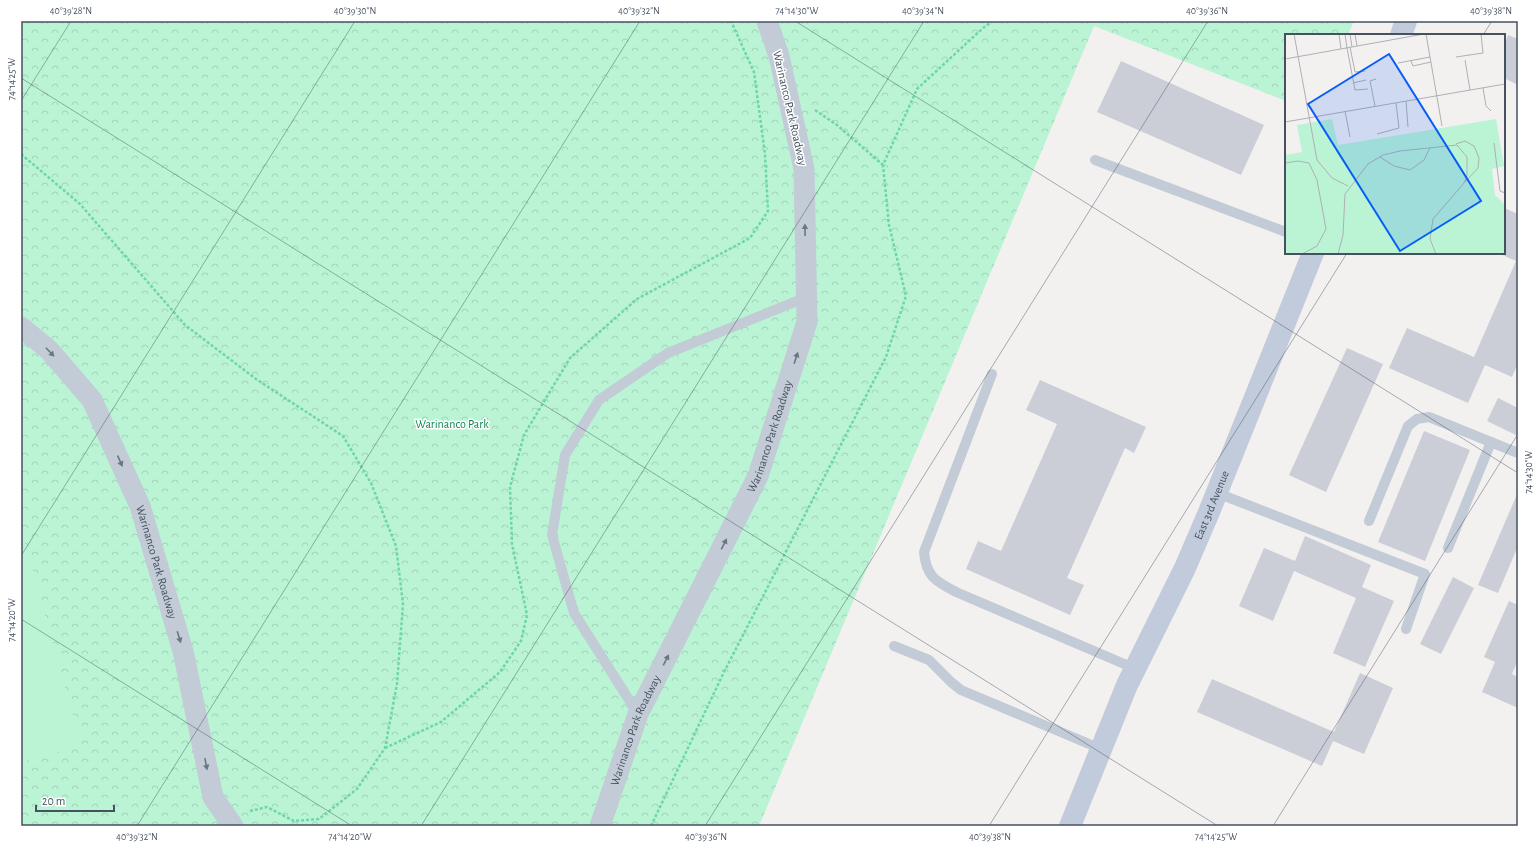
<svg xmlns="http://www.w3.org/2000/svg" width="1539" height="847" font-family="'Alegreya Sans',sans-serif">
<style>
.forest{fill:url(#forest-crowns)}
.garden{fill:#baf4d5}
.building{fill:#cbced6}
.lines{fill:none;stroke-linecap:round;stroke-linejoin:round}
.path{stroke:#6ed6ab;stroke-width:2.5;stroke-dasharray:3 2;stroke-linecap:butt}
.lane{stroke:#c2cbd6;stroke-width:10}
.street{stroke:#c2cbd6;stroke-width:21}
.secondary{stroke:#c1cbdb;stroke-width:22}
.oneway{fill:#6b7683}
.ticks{fill:none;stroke:#465160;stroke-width:1;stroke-opacity:0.45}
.labels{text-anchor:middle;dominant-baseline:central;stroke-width:3;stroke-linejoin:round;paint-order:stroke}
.street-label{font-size:12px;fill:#465160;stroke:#fff}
.park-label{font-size:12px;fill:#0d8452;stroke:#fff}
.inset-road{fill:none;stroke:#aeb0b6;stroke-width:1}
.view{fill:#065df7;fill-opacity:0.15;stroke:#065df7;stroke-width:2}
.inset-edge{fill:none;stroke:#465160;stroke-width:2}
.neatline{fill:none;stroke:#465160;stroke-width:1.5}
.ticks-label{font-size:10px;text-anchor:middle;fill:#465160}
</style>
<defs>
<pattern id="forest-crowns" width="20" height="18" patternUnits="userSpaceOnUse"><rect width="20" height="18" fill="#baf4d5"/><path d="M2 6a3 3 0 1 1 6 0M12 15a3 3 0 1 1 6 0" fill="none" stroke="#a1d3b9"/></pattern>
</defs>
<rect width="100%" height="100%" fill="#f3f0f0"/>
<polygon class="forest" points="21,21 1354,21 1348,35 1286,35 1286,101 1094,26 759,826 21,826"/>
<polygon class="garden" points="21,528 81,745 21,762"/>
<g class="building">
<polygon points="1508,35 1518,39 1518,85 1504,78 1504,45"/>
<polygon points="1121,61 1264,125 1241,175 1097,112"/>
<polygon points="1504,208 1518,214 1518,363 1512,377 1485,365 1468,403 1389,368 1407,328 1474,357 1516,261 1498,253 1504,253"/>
<polygon points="1347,348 1383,364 1326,492 1289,475"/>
<polygon points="1040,380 1146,427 1134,453 1125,448 1067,578 1084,585 1070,615 966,569 978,541 1001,551 1057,424 1026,410"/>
<polygon points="1498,398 1518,408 1518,436 1487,421"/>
<polygon points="1424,431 1470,450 1425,561 1378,542"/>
<polygon points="1518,492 1518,546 1498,593 1478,585"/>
<polygon points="1305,536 1371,565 1362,587 1394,601 1365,667 1333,653 1356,598 1294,571 1273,621 1239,606 1264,548 1295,561"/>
<polygon points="1453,577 1474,588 1441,654 1420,644"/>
<polygon points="1509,601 1518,605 1518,660 1512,674 1518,677 1518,708 1482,692 1495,662 1484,657"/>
<polygon points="1360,673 1393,688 1364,754 1333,741 1322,766 1197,712 1212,679 1334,732"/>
</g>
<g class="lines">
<g class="path">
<polyline points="815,110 837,125 883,165"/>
<polyline points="21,154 80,204 185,325 256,379 343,436 371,483 396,546 403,604 397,684 385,748 357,789 319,819 294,821 267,807 250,811"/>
<polyline points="385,748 441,722 500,672 521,641 527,615 512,544 510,487 524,435 570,358 637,299 750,238 768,211 765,154 754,72 731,21"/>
<polyline points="651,826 723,674 886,357 906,296 889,225 883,165 917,89 983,28 993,21"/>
</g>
<g class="lane">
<polyline points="1095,160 1286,232"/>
<path d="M 992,374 L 924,552 C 926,576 935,581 956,592 L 1136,669"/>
<polyline points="1217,493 1425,574 1406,629"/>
<polyline points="1369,521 1408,426 1417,419 1429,417 1518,453"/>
<polyline points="1448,548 1491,442"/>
<polyline points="894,646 929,660 951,682 961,690 1101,749"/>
<polyline points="638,714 574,613 552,535 565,455 599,400 668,353 807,297"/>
</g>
<g class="street">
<path id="s1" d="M 21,327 L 49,350 L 92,400 L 140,506 L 183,651 L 213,797 L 233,826"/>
<path id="s2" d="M 600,826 L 638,714 L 758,476 L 807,322 L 804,169 L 779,56 L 767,21"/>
</g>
<g class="secondary">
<polyline points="1401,35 1406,21"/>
<path id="s3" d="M 1070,826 L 1127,685 L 1185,568 L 1209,512 L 1313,253"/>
</g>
</g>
<defs><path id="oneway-solid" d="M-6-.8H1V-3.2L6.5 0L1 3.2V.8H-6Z"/></defs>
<g class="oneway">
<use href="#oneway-solid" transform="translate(805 230) rotate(-91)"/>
<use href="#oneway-solid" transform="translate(50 352) rotate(46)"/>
<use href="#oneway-solid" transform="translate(796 358) rotate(-72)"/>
<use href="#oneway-solid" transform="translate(120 461) rotate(66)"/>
<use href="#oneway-solid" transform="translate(724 544) rotate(-63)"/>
<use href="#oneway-solid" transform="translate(179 637) rotate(73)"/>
<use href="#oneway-solid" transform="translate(666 660) rotate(-63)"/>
<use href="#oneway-solid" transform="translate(206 764) rotate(79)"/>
</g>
<path class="ticks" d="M 795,21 L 1518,473M 1483,35 L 1492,21M 21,78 L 1218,826M 21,101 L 71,21M 21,556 L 355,21M 21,619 L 352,826M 137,826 L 640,21M 421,826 L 924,21M 705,826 L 1208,21M 989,826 L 1347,253M 1273,826 L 1518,434"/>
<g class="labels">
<g class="street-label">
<text transform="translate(790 108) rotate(77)">Warinanco Park Roadway</text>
<text stroke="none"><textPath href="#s2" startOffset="426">Warinanco Park Roadway</textPath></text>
<text stroke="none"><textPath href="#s3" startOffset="351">East 3rd Avenue</textPath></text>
<text stroke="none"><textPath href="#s1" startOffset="277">Warinanco Park Roadway</textPath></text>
<text stroke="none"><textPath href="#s2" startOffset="102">Warinanco Park Roadway</textPath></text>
</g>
<g class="park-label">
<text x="452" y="424">Warinanco Park</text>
</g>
</g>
<g transform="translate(1285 34)">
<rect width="220" height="220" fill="#f3f0f0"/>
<path d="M 47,85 L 53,111 L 211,85 L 219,132 L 207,135 L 210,161 L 220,171 L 220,220 L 0,220 L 0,121 L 17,118 L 12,91 Z" fill="#baf4d5"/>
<path d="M 5,133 L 19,136 L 26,147 L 35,195 L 29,207 L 20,212 L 1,211 L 0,180 L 4,199 L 11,207 L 24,206 L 30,195 L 21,146 L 11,138 L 0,141 L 0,135 ZM 20,146 L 28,195 L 6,199 L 0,168 L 0,150 ZM 181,165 L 220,200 L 202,220 L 199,220 L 162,186 Z" fill="#baf4d5"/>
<path class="inset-road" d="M 9,0 L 32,126 L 47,144 L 63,152M 54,0 L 56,15M 60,0 L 62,14M 65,0 L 67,13M 70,0 L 72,12M 141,0 L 157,92M 65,13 L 70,38 L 80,37M 62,14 L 70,56 L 83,55M 171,23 L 198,19 L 196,0M 0,25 L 139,0M 180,26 L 185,56M 126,27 L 128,32 L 146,28M 113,29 L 145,23M 68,49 L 81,46M 198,54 L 201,72 L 206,77M 121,67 L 123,93M 90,72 L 85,47 L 91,45M 60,77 L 65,103M 0,88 L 220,50M 92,100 L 114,94 L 111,69M 209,109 L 215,157 L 220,159M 171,110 L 180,107 L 189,112 L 194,124 L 193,134 L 180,148M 95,123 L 109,132 L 125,136 L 139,126 L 145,114M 0,129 L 13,127 L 24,129M 17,220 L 32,212 L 41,195 L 32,146 L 24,129M 53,220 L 58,201 L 60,160 L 83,130 L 98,121 L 115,117 L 172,111 L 182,123 L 182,142 L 179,149 L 148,185 L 145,205 L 151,220"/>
<path class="view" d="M 104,20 L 196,167 L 115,217 L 23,70 Z"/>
<rect width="220" height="220" class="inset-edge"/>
</g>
<rect width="1539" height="847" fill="none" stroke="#ffffff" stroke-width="44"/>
<path d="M36 805v6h78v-6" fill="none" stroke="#465160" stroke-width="2"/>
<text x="42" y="805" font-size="12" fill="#465160" stroke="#ffffff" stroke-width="3" paint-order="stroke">20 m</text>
<rect x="22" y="22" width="1495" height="803" class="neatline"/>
<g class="ticks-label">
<text x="71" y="14">40°39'28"N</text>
<text x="355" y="14">40°39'30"N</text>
<text x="639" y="14">40°39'32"N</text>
<text x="797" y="14">74°14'30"W</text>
<text x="923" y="14">40°39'34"N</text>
<text x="1207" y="14">40°39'36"N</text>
<text x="1491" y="14">40°39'38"N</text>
<text transform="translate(11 79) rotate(-90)" y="4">74°14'25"W</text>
<text transform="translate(1528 472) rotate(-90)" y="4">74°14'30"W</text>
<text transform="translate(11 620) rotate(-90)" y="4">74°14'20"W</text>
<text x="137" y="840">40°39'32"N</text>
<text x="350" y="840">74°14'20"W</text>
<text x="706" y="840">40°39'36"N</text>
<text x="990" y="840">40°39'38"N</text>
<text x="1216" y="840">74°14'25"W</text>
</g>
</svg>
